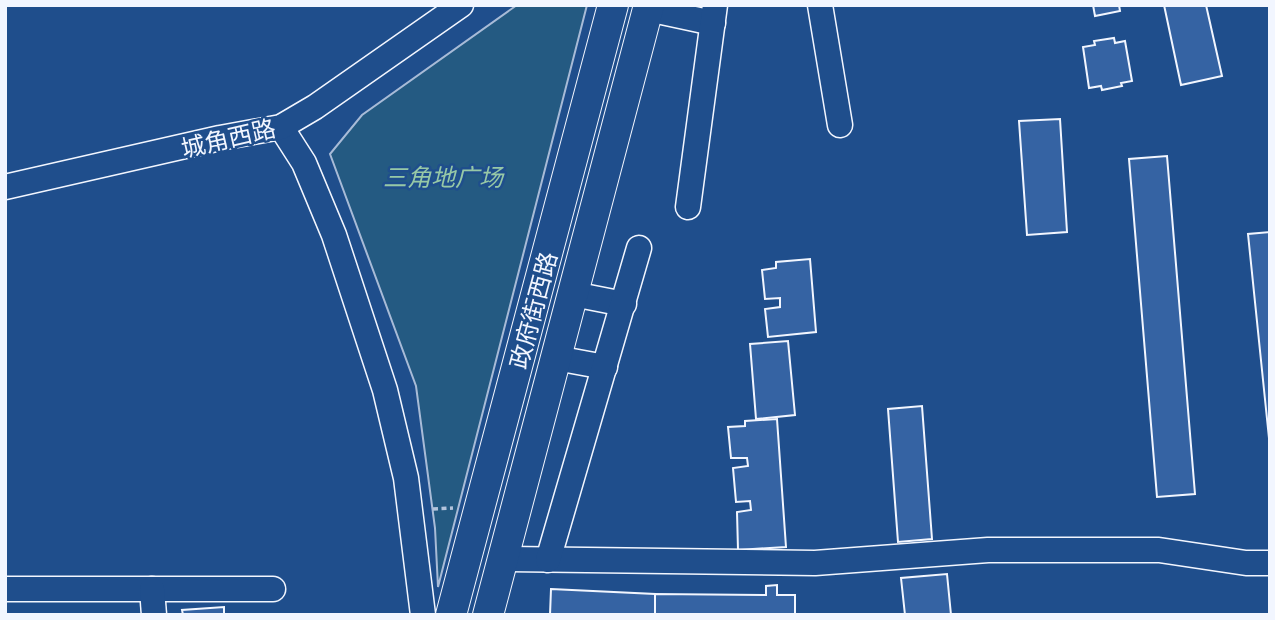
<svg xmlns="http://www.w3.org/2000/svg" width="1275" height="620" font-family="'Playfair Display','Noto Sans SC',serif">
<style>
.green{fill:#245a82;stroke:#a8bbd7;stroke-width:2}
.building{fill:#3563a3;stroke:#f2f6ff;stroke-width:2}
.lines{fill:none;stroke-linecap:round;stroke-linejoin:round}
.minor-casing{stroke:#f2f6ff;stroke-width:27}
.major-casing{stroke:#f2f6ff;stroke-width:32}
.path{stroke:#b3c4dc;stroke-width:3.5;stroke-dasharray:5 3.5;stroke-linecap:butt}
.minor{stroke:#1f4e8c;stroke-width:24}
.major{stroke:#1f4e8c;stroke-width:30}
.labels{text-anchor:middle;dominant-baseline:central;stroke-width:5;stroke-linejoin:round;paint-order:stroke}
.street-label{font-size:24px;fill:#f2f6ff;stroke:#1f4e8c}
.park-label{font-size:24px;font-style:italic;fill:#97c8a6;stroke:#1f4e8c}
</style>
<rect width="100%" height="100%" fill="#1f4e8c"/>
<polygon class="green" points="517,5 587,5 438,587 435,528 416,386 330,154 362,115"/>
<g class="building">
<polygon points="1093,5 1119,5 1120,11 1095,16"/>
<polygon points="1164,5 1206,5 1222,76 1181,85"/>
<polygon points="1114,38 1115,43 1125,41 1132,81 1121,83 1122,86 1102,90 1101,86 1089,88 1083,47 1095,45 1094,41"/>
<polygon points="1060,119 1067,232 1027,235 1019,121"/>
<polygon points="1167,156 1195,494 1157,497 1129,159"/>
<polygon points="1270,232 1270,448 1248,234"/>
<polygon points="810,259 816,332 768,337 765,309 780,307 780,298 765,299 762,270 776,268 776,262"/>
<polygon points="788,341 795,415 756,419 750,344"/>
<polygon points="922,406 932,539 898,542 888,409"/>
<polygon points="777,419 786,547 738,550 737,512 751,510 750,501 736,502 733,468 748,466 747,458 731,458 728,427 745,426 745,421"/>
<polygon points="947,574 951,615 905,615 901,578"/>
<polygon points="777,585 777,595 795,595 795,615 655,615 655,594 766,595 766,586"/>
<polygon points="551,589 655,594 655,615 550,615"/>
<polygon points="224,607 224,615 183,615 182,610"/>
</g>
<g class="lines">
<g class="minor-casing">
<g id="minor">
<polyline points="820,5 840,125"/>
<polyline points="648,9 713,23"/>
<polyline points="281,127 304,163 334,235 385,390 406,478 423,615"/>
<polyline points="5,187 220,138 281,127 315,107 461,5"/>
<polyline points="688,207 715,5"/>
<polyline points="573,294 624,304"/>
<polyline points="556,358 605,367"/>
<polyline points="504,559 815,563 988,550 1159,550 1246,563 1270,563"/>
<polyline points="548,560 639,248"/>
<polyline points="5,589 273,589"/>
<polyline points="152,589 154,615"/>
</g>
</g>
<g class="major-casing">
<g id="major">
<polyline points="451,615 613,5"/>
<polyline points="488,615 649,5"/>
</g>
</g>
<polyline class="path" points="433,509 453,508"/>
<use href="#minor" class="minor"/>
<use href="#major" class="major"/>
</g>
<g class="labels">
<g class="street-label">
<text transform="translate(228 137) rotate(-13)">城角西路</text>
<text transform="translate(532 310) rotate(-75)">政府街西路</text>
</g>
<g class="park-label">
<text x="443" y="176">三角地广场</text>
</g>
</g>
<rect width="1275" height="620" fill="none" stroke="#f2f6ff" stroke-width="14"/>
</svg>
